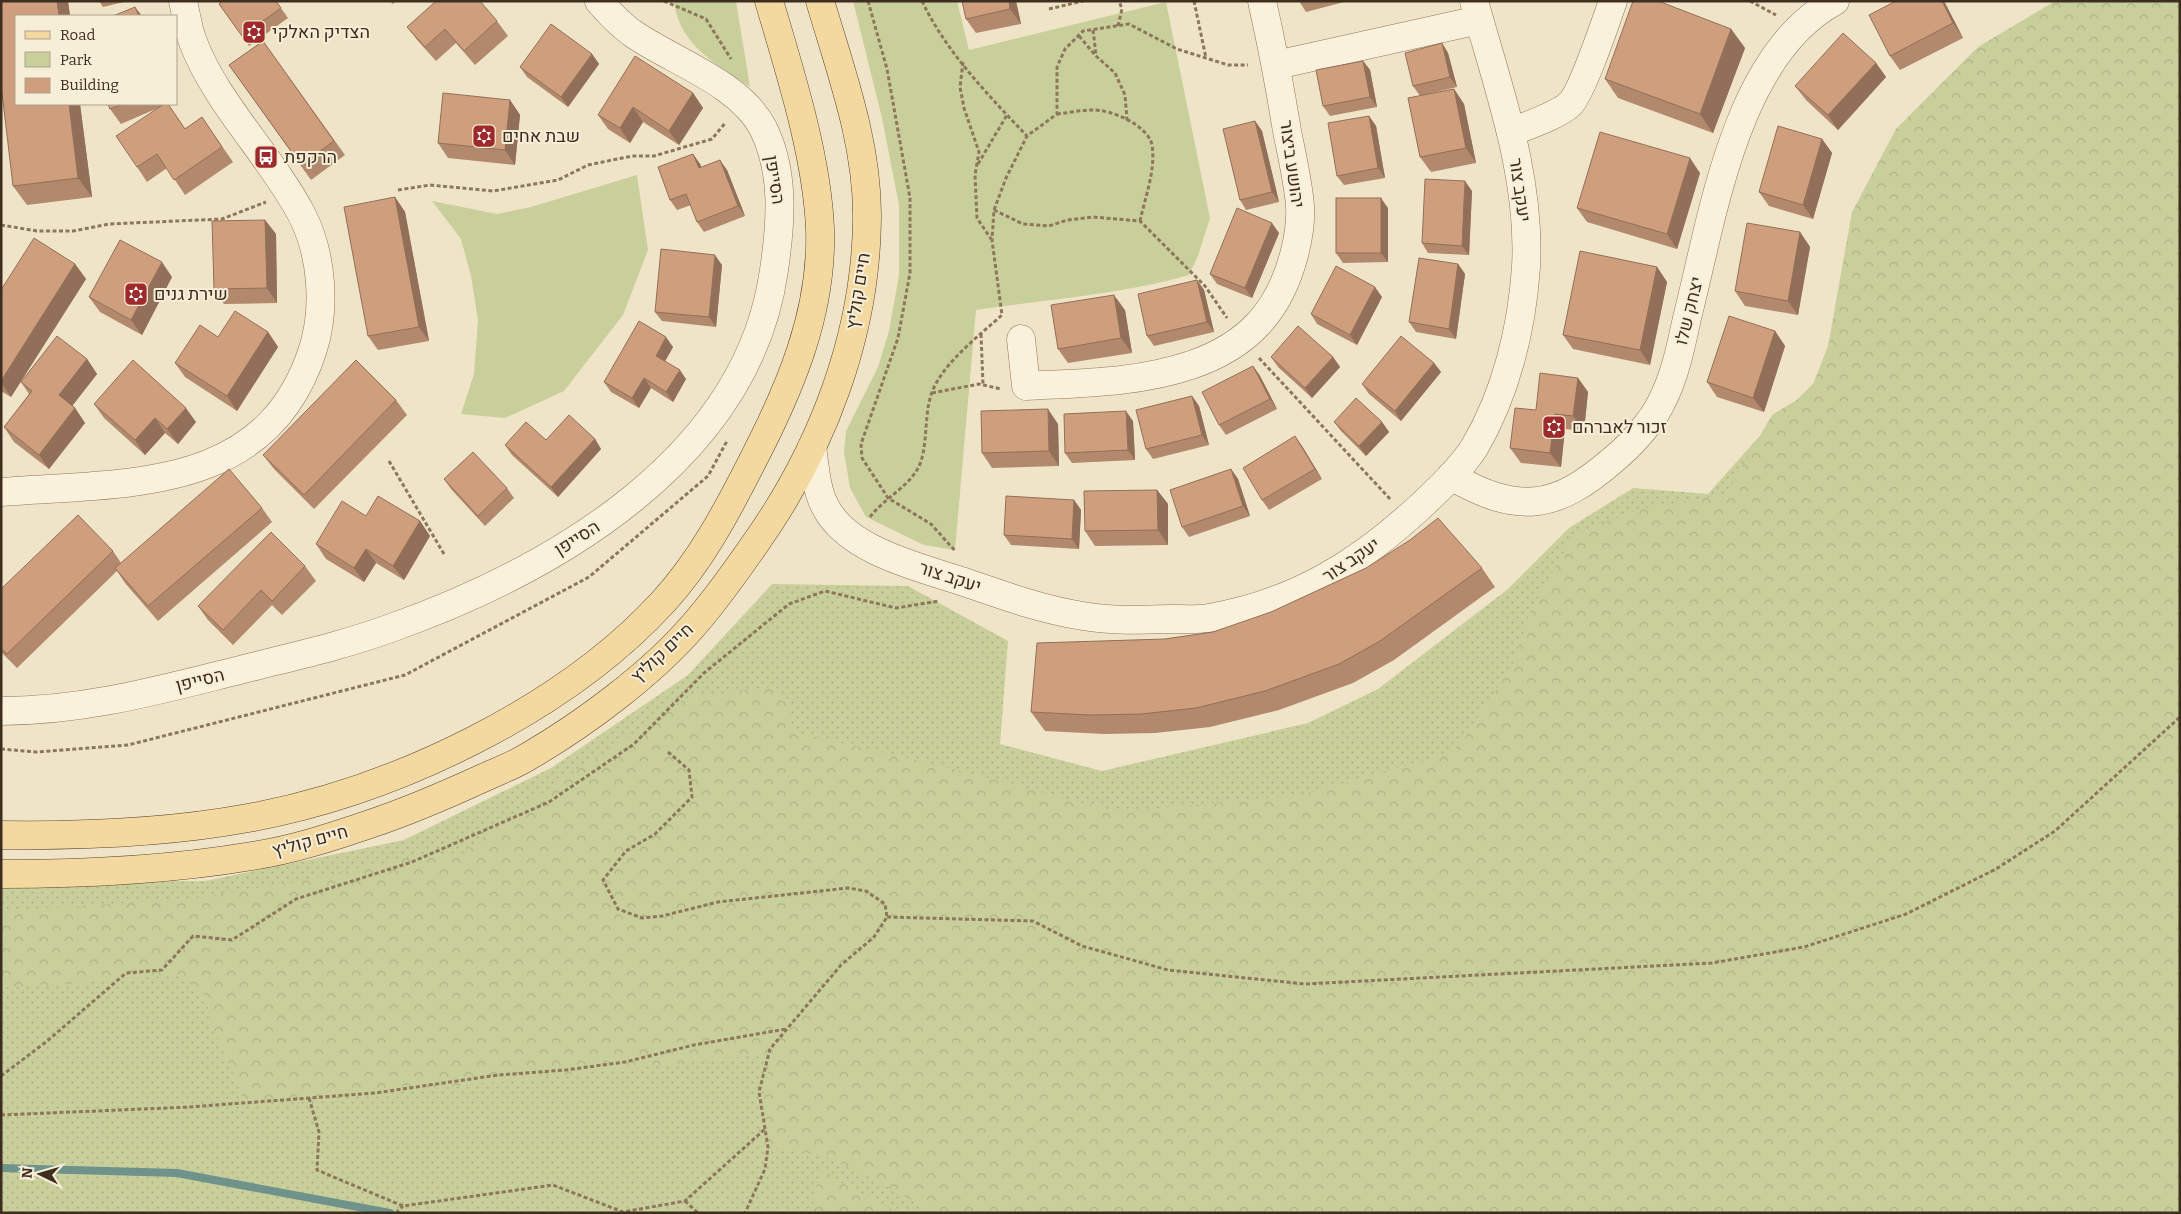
<svg xmlns="http://www.w3.org/2000/svg" width="2181" height="1214" font-family="Bitter,Heebo,serif">
<style>
.grass{fill:url(#grass-dots)}
.forest{fill:url(#forest-crowns)}
.park{fill:#c9cf9b}
.lines{fill:none;stroke-linecap:round;stroke-linejoin:round}
.stream{stroke:#6f938a;stroke-width:8}
.minor-casing{stroke:#8d765c;stroke-width:29}
.major-casing{stroke:#5b4430;stroke-width:29}
.path{stroke:#8d765c;stroke-width:3;stroke-dasharray:4 2.5;stroke-linecap:butt}
.minor{stroke:#faf1dc;stroke-width:28}
.major{stroke:#f3d9a0;stroke-width:28}
.wall{fill:#b2896c}
.shaded-wall{fill:#916f58}
.building{fill:#cf9f7d;stroke:#916f58}
.labels{text-anchor:middle;dominant-baseline:central;stroke-width:4;stroke-linejoin:round;paint-order:stroke}
.poi-label{font-size:18px;fill:#3d2e20;stroke:#f7eed8;text-anchor:start}
.street-label{font-size:18px;fill:#3d2e20;stroke:#f7eed8}
</style>
<defs>
<pattern id="grass-dots" width="8" height="8" patternUnits="userSpaceOnUse" patternTransform="scale(1.25)"><rect width="8" height="8" fill="#c9cf9b"/><path d="M2 2h.1M6 6h.1" fill="none" stroke="#aeb285" stroke-width="1.8" stroke-linecap="round"/></pattern>
<pattern id="forest-crowns" width="20" height="18" patternUnits="userSpaceOnUse" patternTransform="scale(1.25)"><rect width="20" height="18" fill="#c9cf9b"/><path d="M2 6a3 3 0 1 1 6 0M12 15a3 3 0 1 1 6 0" fill="none" stroke="#aeb285"/></pattern>
</defs>
<rect width="100%" height="100%" fill="#f0e4c8"/>
<polygon class="grass" points="1820,377 2180,1213 1,1213 1,882 205,881 404,840 551,768 688,675 772,584 908,586 1008,641 1000,744 1102,771 1308,723 1378,689 1508,589 1569,528 1633,488 1708,494 1756,440"/>
<g class="forest">
<polygon points="2055,1 2180,1 2180,1213 934,1213 870,1177 824,1156 760,1145 758,1134 771,1054 449,1087 246,1104 211,1023 205,995 178,974 88,983 1,987 1,911 191,899 290,883 421,855 463,853 523,806 690,696 772,687 790,702 789,731 942,766 1116,812 1300,795 1456,751 1512,666 1530,612 1574,534 1640,509 1726,494 1772,415 1810,392 1828,346 1852,212 1896,129 1978,47"/>
<polygon points="821,1165 834,1179 899,1213 811,1213"/>
</g>
<g class="park">
<path d="M 674,1 L 736,1 L 750,87 C 717,64 679,46 674,1 Z"/>
<path d="M 853,1 L 957,1 L 969,50 L 1166,2 L 1210,218 L 1198,256 L 1189,275 C 1119,295 1048,299 976,310 L 955,550 L 924,545 L 866,517 L 850,488 L 844,452 L 846,431 L 878,367 L 889,331 L 899,275 L 899,205 L 882,118 Z"/>
<polygon points="637,175 648,250 623,315 564,391 505,418 461,414 474,374 478,320 471,276 461,239 432,201 497,214 531,207"/>
</g>
<g class="lines">
<polyline class="stream" points="1,1168 177,1173 390,1213"/>
<g class="minor-casing">
<g id="minor">
<polyline points="1276,65 1479,20"/>
<path d="M 1511,132 C 1526,126 1559,115 1570,104 C 1582,92 1606,21 1613,1"/>
<path d="M 1021,339 L 1026,386 C 1081,383 1138,383 1191,365 C 1247,346 1279,312 1294,255 C 1298,240 1301,222 1300,206 C 1298,181 1292,156 1287,131 C 1280,88 1272,45 1262,1"/>
<path d="M 812,447 C 815,466 816,491 826,508 C 849,552 923,568 967,583 C 1005,596 1043,610 1083,616 C 1111,621 1142,620 1171,619 C 1183,619 1197,620 1209,618 C 1296,603 1360,563 1423,504 C 1441,487 1461,468 1474,448 C 1506,394 1522,328 1526,267 C 1531,176 1498,88 1474,1"/>
<path d="M 1451,476 C 1518,515 1556,510 1614,459 C 1631,445 1653,421 1662,401 C 1675,376 1681,346 1687,318 C 1713,217 1735,55 1835,1"/>
<path d="M 1,492 C 126,482 267,494 313,349 C 326,308 322,254 302,215 C 271,156 216,103 193,42 C 188,29 186,14 183,1"/>
<path d="M 1,711 C 85,711 159,690 240,670 C 290,657 342,646 391,628 C 554,570 748,458 774,270 C 781,223 785,172 763,128 C 740,83 672,61 632,33 C 620,24 609,13 599,1"/>
</g>
</g>
<g class="major-casing">
<g id="major">
<path d="M 1,835 C 83,836 167,833 248,818 C 392,792 563,711 663,602 C 700,562 726,513 751,464 C 789,391 823,313 820,229 C 817,156 790,72 769,1"/>
<path d="M 1,874 C 85,874 169,870 252,856 C 292,850 332,837 370,824 C 409,811 446,795 483,778 C 498,771 515,765 529,756 C 584,724 650,675 692,627 C 716,600 737,570 757,541 C 823,447 866,334 867,219 C 868,144 841,72 820,1"/>
</g>
</g>
<g class="path">
<polyline points="664,1 706,19 731,59"/>
<polyline points="868,1 887,69 910,198 910,273 898,338 861,444 862,458 888,498 931,524 956,552"/>
<path d="M 922,1 C 946,52 989,96 1027,136"/>
<polyline points="1194,1 1206,58"/>
<polyline points="1750,1 1776,15"/>
<polyline points="1049,9 1083,1"/>
<polyline points="1118,26 1122,9 1119,1"/>
<polyline points="1093,30 1096,55"/>
<polyline points="1079,36 1096,56 1115,73 1125,95 1127,120"/>
<polyline points="963,62 960,87 964,108 979,152 975,175 977,218 991,239"/>
<path d="M 1057,114 C 1068,113 1080,110 1092,110 C 1110,109 1148,125 1152,145 C 1156,169 1145,198 1140,221"/>
<polyline points="978,164 1007,115"/>
<polyline points="398,190 430,185 493,191 558,180 588,165 632,156 654,156 712,139 726,122"/>
<polyline points="994,210 1023,224 1049,226 1067,220 1093,217 1140,221 1205,286 1227,318"/>
<polyline points="1,225 37,231 73,231 109,224 222,219 266,202"/>
<polyline points="981,334 983,385"/>
<polyline points="1259,358 1391,500"/>
<polyline points="932,393 979,384 1001,389"/>
<polyline points="389,461 444,554"/>
<path d="M 870,517 C 884,498 911,486 920,464 C 928,442 924,417 931,395 C 941,364 979,336 1002,315 L 992,240 L 994,210 L 1006,178 L 1027,136 L 1057,114 L 1057,67 L 1065,49 L 1083,31 L 1129,24 L 1177,49 L 1228,65 L 1248,65"/>
<polyline points="1,749 36,752 128,745 405,675 589,577 708,476 727,441"/>
<polyline points="668,752 689,770 692,797 655,834 626,851 603,880 618,909 642,918 662,916 718,902 848,888 866,891 885,904 887,917 874,937 841,965 770,1049 759,1092 768,1147 765,1169 745,1213"/>
<polyline points="887,917 1033,921 1082,946 1168,970 1305,984 1712,963 1804,947 1906,914 1996,869 2055,831 2180,717"/>
<polyline points="1,1076 46,1042 126,973 162,970 193,936 232,940 296,899 412,862 549,802 634,744 704,673 789,604 825,591 896,608 939,601"/>
<polyline points="309,1098 319,1132 317,1170 403,1206 553,1185 623,1212 685,1201 765,1129"/>
<polyline points="1,1115 190,1107 375,1093 498,1075 566,1070 625,1062 694,1045 786,1029"/>
<polyline points="685,1201 698,1213"/>
<polyline points="396,1213 403,1206"/>
</g>
<use href="#minor" class="minor"/>
<use href="#major" class="major"/>
</g>
<g class="wall">
<polygon points="1,1 68,1 70,16 16,104 80,104 92,197 27,205 13,186"/>
<polygon points="99,1 128,1 103,7"/>
<polygon points="276,1 288,18 249,46 219,4"/>
<polygon points="391,1 397,1 392,4"/>
<polygon points="962,1 1016,1 1021,24 976,33 966,19"/>
<polygon points="1299,1 1348,1 1306,12"/>
<polygon points="1896,1 1944,1 1963,38 1900,70 1890,56"/>
<polygon points="497,21 508,36 475,65 456,43 436,61 418,41 407,27"/>
<polygon points="1731,29 1745,48 1713,133 1618,98 1605,79"/>
<polygon points="263,41 345,155 311,180 229,65"/>
<polygon points="1442,43 1448,53 1457,87 1427,94 1454,89 1464,104 1476,163 1431,172 1420,157 1420,96 1413,86"/>
<polygon points="592,54 599,64 568,107 527,77 520,67"/>
<polygon points="1363,61 1370,70 1377,107 1330,116 1323,106"/>
<polygon points="1876,63 1886,77 1838,130 1806,100 1795,86"/>
<polygon points="693,93 703,108 679,145 643,122 630,143 608,129 598,115"/>
<polygon points="510,100 520,115 515,165 448,158 438,143"/>
<polygon points="108,104 168,104 185,129 202,117 233,162 185,195 167,168 147,182 137,167 158,108 121,124 110,109"/>
<polygon points="1369,116 1376,126 1385,178 1344,185 1337,176"/>
<polygon points="1255,121 1262,131 1279,202 1246,210 1240,200"/>
<polygon points="1822,139 1832,153 1813,219 1769,206 1759,192"/>
<polygon points="693,154 700,164 701,167 727,170 745,216 704,232 697,222 691,205 677,210 670,200"/>
<polygon points="1700,173 1677,249 1587,222 1577,208"/>
<polygon points="1472,191 1469,255 1428,253 1422,243"/>
<polygon points="395,197 405,212 429,341 378,350 368,336"/>
<polygon points="1388,208 1388,262 1343,263 1336,253"/>
<polygon points="265,220 276,234 277,303 224,304 214,289"/>
<polygon points="1800,232 1810,247 1798,315 1745,306 1735,291"/>
<polygon points="1279,233 1252,298 1217,284 1210,274"/>
<polygon points="75,264 86,279 11,397 1,391 1,290"/>
<polygon points="1458,264 1465,274 1456,339 1416,332 1409,322"/>
<polygon points="722,265 716,327 662,321 655,312"/>
<polygon points="1657,267 1667,282 1650,365 1573,349 1563,335"/>
<polygon points="172,277 142,335 100,312 89,297"/>
<polygon points="1197,280 1204,290 1214,332 1154,346 1147,336"/>
<polygon points="1382,297 1357,345 1317,324 1311,314"/>
<polygon points="1125,310 1132,353 1068,363 1058,349"/>
<polygon points="1775,331 1785,346 1764,412 1717,397 1707,382"/>
<polygon points="268,332 278,347 237,411 185,377 175,363"/>
<polygon points="673,347 665,361 686,379 673,402 651,388 639,408 611,392 604,382"/>
<polygon points="1271,357 1333,357 1340,367 1312,398 1278,367"/>
<polygon points="87,359 97,374 72,406 75,408 85,423 49,469 14,442 4,427 29,394 21,382"/>
<polygon points="1434,363 1441,372 1401,421 1369,394 1362,384"/>
<polygon points="1253,366 1260,376 1277,409 1226,435 1219,425"/>
<polygon points="1578,378 1588,392 1584,431 1565,429 1561,467 1521,463 1510,448 1536,410"/>
<polygon points="1192,396 1199,406 1209,445 1153,459 1146,449"/>
<polygon points="396,400 407,415 314,509 274,469 263,455"/>
<polygon points="94,404 196,422 178,444 165,433 145,455 104,418"/>
<polygon points="1133,421 1135,460 1072,463 1065,453"/>
<polygon points="1334,422 1382,422 1389,432 1366,456 1341,431"/>
<polygon points="1058,424 1059,466 992,468 982,453"/>
<polygon points="595,439 601,449 558,497 512,455 505,445 546,440"/>
<polygon points="1302,446 1322,479 1269,510 1262,500"/>
<polygon points="1231,469 1238,479 1250,516 1189,537 1182,527"/>
<polygon points="444,479 507,488 514,498 485,526 451,489"/>
<polygon points="1157,490 1168,504 1168,545 1095,546 1085,531"/>
<polygon points="1074,500 1081,510 1079,549 1011,545 1004,535"/>
<polygon points="262,508 272,522 158,621 125,583 117,571 17,668 1,652 1,589 113,551 121,563"/>
<polygon points="420,521 430,536 404,580 376,563 364,582 326,559 316,544"/>
<polygon points="305,566 316,581 282,615 272,605 233,645 208,620 198,606"/>
<polygon points="1482,568 1495,587 1394,660 1353,683 1279,710 1210,727 1155,733 1104,734 1045,731 1031,712 1165,639 1213,632"/>
</g>
<g class="shaded-wall">
<polygon points="57,1 68,1 70,16 59,16"/>
<polygon points="1009,1 1016,1 1021,24 1010,9"/>
<polygon points="1942,1 1944,1 1963,38 1953,23"/>
<polygon points="135,7 142,16 139,16"/>
<polygon points="1731,29 1745,48 1713,133 1700,114"/>
<polygon points="1442,43 1448,53 1457,87 1450,77"/>
<polygon points="592,54 599,64 568,107 561,97"/>
<polygon points="1363,61 1370,70 1377,107 1370,97"/>
<polygon points="1876,63 1886,77 1838,130 1828,115"/>
<polygon points="1454,89 1464,104 1476,163 1466,148"/>
<polygon points="693,93 703,108 679,145 669,131"/>
<polygon points="510,100 520,115 515,165 505,150"/>
<polygon points="69,104 80,104 92,197 78,178"/>
<polygon points="633,107 643,122 630,143 620,128"/>
<polygon points="1369,116 1376,126 1385,178 1378,168"/>
<polygon points="1255,121 1262,131 1279,202 1272,192"/>
<polygon points="1822,139 1832,153 1813,219 1803,205"/>
<polygon points="693,154 700,164 706,178 699,168"/>
<polygon points="1690,158 1700,173 1677,249 1667,234"/>
<polygon points="720,160 727,170 745,216 738,206"/>
<polygon points="1465,181 1472,191 1469,255 1462,246"/>
<polygon points="395,197 405,212 429,341 419,327"/>
<polygon points="1381,198 1388,208 1388,262 1381,253"/>
<polygon points="265,220 276,234 277,303 267,288"/>
<polygon points="1272,223 1279,233 1252,298 1245,288"/>
<polygon points="1800,232 1810,247 1798,315 1788,301"/>
<polygon points="715,255 722,265 716,327 709,317"/>
<polygon points="162,262 172,277 142,335 131,320"/>
<polygon points="75,264 86,279 11,397 1,383 1,381"/>
<polygon points="1458,264 1465,274 1456,339 1449,329"/>
<polygon points="1657,267 1667,282 1650,365 1640,350"/>
<polygon points="1197,280 1204,290 1214,332 1207,322"/>
<polygon points="1375,287 1382,297 1357,345 1350,335"/>
<polygon points="1114,295 1125,310 1132,353 1121,338"/>
<polygon points="1775,331 1785,346 1764,412 1753,398"/>
<polygon points="268,332 278,347 237,411 227,396"/>
<polygon points="666,337 673,347 663,365 656,356"/>
<polygon points="1333,357 1340,367 1312,398 1305,388"/>
<polygon points="87,359 97,374 69,410 59,395"/>
<polygon points="1434,363 1441,372 1401,421 1395,411"/>
<polygon points="1253,366 1260,376 1277,409 1270,399"/>
<polygon points="680,370 686,379 673,402 666,392"/>
<polygon points="644,378 651,388 639,408 632,398"/>
<polygon points="1578,378 1588,392 1584,431 1573,416"/>
<polygon points="1192,396 1199,406 1209,445 1202,435"/>
<polygon points="75,408 85,423 49,469 39,455"/>
<polygon points="186,408 196,422 178,444 167,429"/>
<polygon points="1048,409 1058,424 1059,466 1049,451"/>
<polygon points="1126,411 1133,421 1135,460 1128,450"/>
<polygon points="1555,414 1565,429 1561,467 1550,453"/>
<polygon points="155,418 165,433 145,455 135,440"/>
<polygon points="1382,422 1389,432 1366,456 1359,446"/>
<polygon points="1295,436 1302,446 1322,479 1315,469"/>
<polygon points="595,439 601,449 558,497 551,487"/>
<polygon points="1231,469 1238,479 1250,516 1243,506"/>
<polygon points="1157,490 1168,504 1168,545 1158,530"/>
<polygon points="1074,500 1081,510 1079,549 1072,539"/>
<polygon points="420,521 430,536 404,580 393,566"/>
<polygon points="366,549 376,563 364,582 354,568"/>
</g>
<g class="building">
<polygon points="1,1 57,1 59,16 16,16 16,104 69,104 78,178 13,186 1,84"/>
<polygon points="222,1 276,1 281,8 242,36 219,4"/>
<polygon points="436,1 480,1 497,21 464,51 445,29 425,47 407,27"/>
<polygon points="962,1 1009,1 1010,9 966,19"/>
<polygon points="1633,1 1658,1 1731,29 1700,114 1605,79"/>
<polygon points="1896,1 1942,1 1953,23 1890,56 1869,15"/>
<polygon points="135,7 139,16 113,16"/>
<polygon points="551,24 592,54 561,97 520,67"/>
<polygon points="1843,33 1876,63 1828,115 1795,86"/>
<polygon points="263,41 334,141 301,165 229,65"/>
<polygon points="1442,43 1450,77 1413,86 1405,53"/>
<polygon points="635,56 693,93 669,131 633,107 620,128 598,115"/>
<polygon points="1363,61 1370,97 1323,106 1316,70"/>
<polygon points="1454,89 1466,148 1420,157 1408,98"/>
<polygon points="443,93 510,100 505,150 438,143"/>
<polygon points="108,104 123,104 110,109"/>
<polygon points="164,104 168,104 185,129 202,117 222,147 174,180 157,154 137,167 116,136"/>
<polygon points="1369,116 1378,168 1337,176 1328,123"/>
<polygon points="1255,121 1272,192 1240,200 1223,129"/>
<polygon points="1778,126 1822,139 1803,205 1759,192"/>
<polygon points="1600,132 1690,158 1667,234 1577,208"/>
<polygon points="693,154 699,168 720,160 738,206 697,222 686,194 670,200 658,167"/>
<polygon points="1425,179 1465,181 1462,246 1422,243"/>
<polygon points="395,197 419,327 368,336 344,207"/>
<rect x="1336" y="198" width="45" height="55"/>
<polygon points="1237,208 1272,223 1245,288 1210,274"/>
<polygon points="265,220 267,288 214,289 212,221"/>
<polygon points="1747,223 1800,232 1788,301 1735,291"/>
<polygon points="34,238 75,264 1,381 1,290"/>
<polygon points="120,240 162,262 131,320 89,297"/>
<polygon points="661,249 715,255 709,317 655,312"/>
<polygon points="1580,251 1657,267 1640,350 1563,335"/>
<polygon points="1419,258 1458,264 1449,329 1409,322"/>
<polygon points="1336,266 1375,287 1350,335 1311,314"/>
<polygon points="1197,280 1207,322 1147,336 1138,294"/>
<polygon points="1114,295 1121,338 1058,349 1051,305"/>
<polygon points="235,311 268,332 227,396 175,363 200,325 218,337"/>
<polygon points="1729,316 1775,331 1753,398 1707,382"/>
<polygon points="639,321 666,337 656,356 680,370 666,392 644,378 632,398 604,382"/>
<polygon points="1298,326 1333,357 1305,388 1271,357"/>
<polygon points="57,336 87,359 59,395 75,408 39,455 4,427 32,391 21,382"/>
<polygon points="1401,336 1434,363 1395,411 1362,384"/>
<polygon points="133,360 186,408 167,429 155,418 135,440 94,404"/>
<polygon points="356,360 396,400 304,495 263,455"/>
<polygon points="1253,366 1270,399 1219,425 1202,392"/>
<polygon points="1540,373 1578,378 1573,416 1555,414 1550,453 1510,448 1515,408 1536,410"/>
<polygon points="1192,396 1202,435 1146,449 1136,410"/>
<polygon points="1356,398 1382,422 1359,446 1334,422"/>
<polygon points="1048,409 1049,451 982,453 981,411"/>
<polygon points="1126,411 1128,450 1065,453 1064,414"/>
<polygon points="569,415 595,439 551,487 505,445 526,422 546,440"/>
<polygon points="1295,436 1315,469 1262,500 1243,468"/>
<polygon points="473,452 507,488 478,516 444,479"/>
<polygon points="229,469 262,508 148,606 115,568"/>
<polygon points="1231,469 1243,506 1182,527 1170,490"/>
<polygon points="1157,490 1158,530 1085,531 1084,491"/>
<polygon points="378,496 420,521 393,566 366,549 354,568 316,544 342,501 366,516"/>
<polygon points="1006,496 1074,500 1072,539 1004,535"/>
<polygon points="78,515 113,551 7,654 1,648 1,589"/>
<polygon points="1438,518 1482,568 1380,641 1339,664 1265,691 1196,708 1141,714 1091,715 1031,712 1037,643 1165,639 1213,632 1271,612 1366,568 1410,540"/>
<polygon points="271,532 305,566 272,601 261,590 223,630 198,606"/>
</g>
<defs>
<g id="synagogue-square" transform="scale(1.25)"><rect x="-9" y="-9" width="18" height="18" rx="4" fill="#9e2a2b" stroke="#f7eed8"/><path d="M0-6.5L5.6 3.2H-5.6ZM0 6.5L5.6-3.2H-5.6Z" fill="#fff"/></g>
<g id="bus-square" transform="scale(1.25)"><rect x="-9" y="-9" width="18" height="18" rx="4" fill="#9e2a2b" stroke="#f7eed8"/><path d="M-5-6H5V4H4V6H2V4H-2V6H-4V4H-5ZM-3.5-4V0h7V-4ZM-3.5 1.2v1.5H-2V1.2ZM2 1.2v1.5H3.5V1.2Z" fill="#fff"/></g>
</defs>
<g fill-rule="evenodd">
<use href="#synagogue-square" x="254" y="32"/>
<use href="#synagogue-square" x="484" y="136"/>
<use href="#bus-square" x="266" y="157"/>
<use href="#synagogue-square" x="136" y="294"/>
<use href="#synagogue-square" x="1554" y="427"/>
</g>
<g class="labels">
<g class="poi-label">
<text x="272" y="32">הצדיק האלקי</text>
<text x="502" y="136">שבת אחים</text>
<text x="284" y="157">הרקפת</text>
<text x="154" y="294">שירת גנים</text>
<text x="1572" y="427">זכור לאברהם</text>
</g>
<g class="street-label">
<text transform="translate(1292 164) rotate(82)">יהושע ביצור</text>
<text transform="translate(775 180) rotate(81)">הסייפן</text>
<text transform="translate(1520 190) rotate(82)">יעקב צור</text>
<text transform="translate(858 291) rotate(-81)">חיים קוליץ</text>
<text transform="translate(1689 311) rotate(-76)">יצחק שלו</text>
<text transform="translate(577 538) rotate(-32)">הסייפן</text>
<text transform="translate(1351 560) rotate(-34)">יעקב צור</text>
<text transform="translate(950 577) rotate(18)">יעקב צור</text>
<text transform="translate(662 653) rotate(-43)">חיים קוליץ</text>
<text transform="translate(200 680) rotate(-14)">הסייפן</text>
<text transform="translate(310 841) rotate(-15)">חיים קוליץ</text>
</g>
</g>
<rect width="2181" height="1214" fill="none" stroke="#3d2e20" stroke-width="5"/>
<rect x="15" y="15" width="162" height="90" fill="#f7eed8" stroke="#ada18e"/>
<rect x="25" y="31" width="25" height="8" fill="#f3d9a0" stroke="#ada18e"/>
<text x="60" y="40" font-size="15" fill="#3d2e20">Road</text>
<rect x="25" y="52" width="25" height="15" fill="#c9cf9b" stroke="#ada18e"/>
<text x="60" y="65" font-size="15" fill="#3d2e20">Park</text>
<rect x="25" y="78" width="25" height="15" fill="#cf9f7d" stroke="#ada18e"/>
<text x="60" y="90" font-size="15" fill="#3d2e20">Building</text>
<g transform="translate(40 1174) rotate(275)" stroke="#f7eed8" stroke-width="4" paint-order="stroke">
<path d="M0-4L9 19L0 12L-9 19Z" fill="#3d2e20"/>
<text y="-8" font-size="14" font-weight="bold" text-anchor="middle" fill="#3d2e20">N</text>
</g>
</svg>
